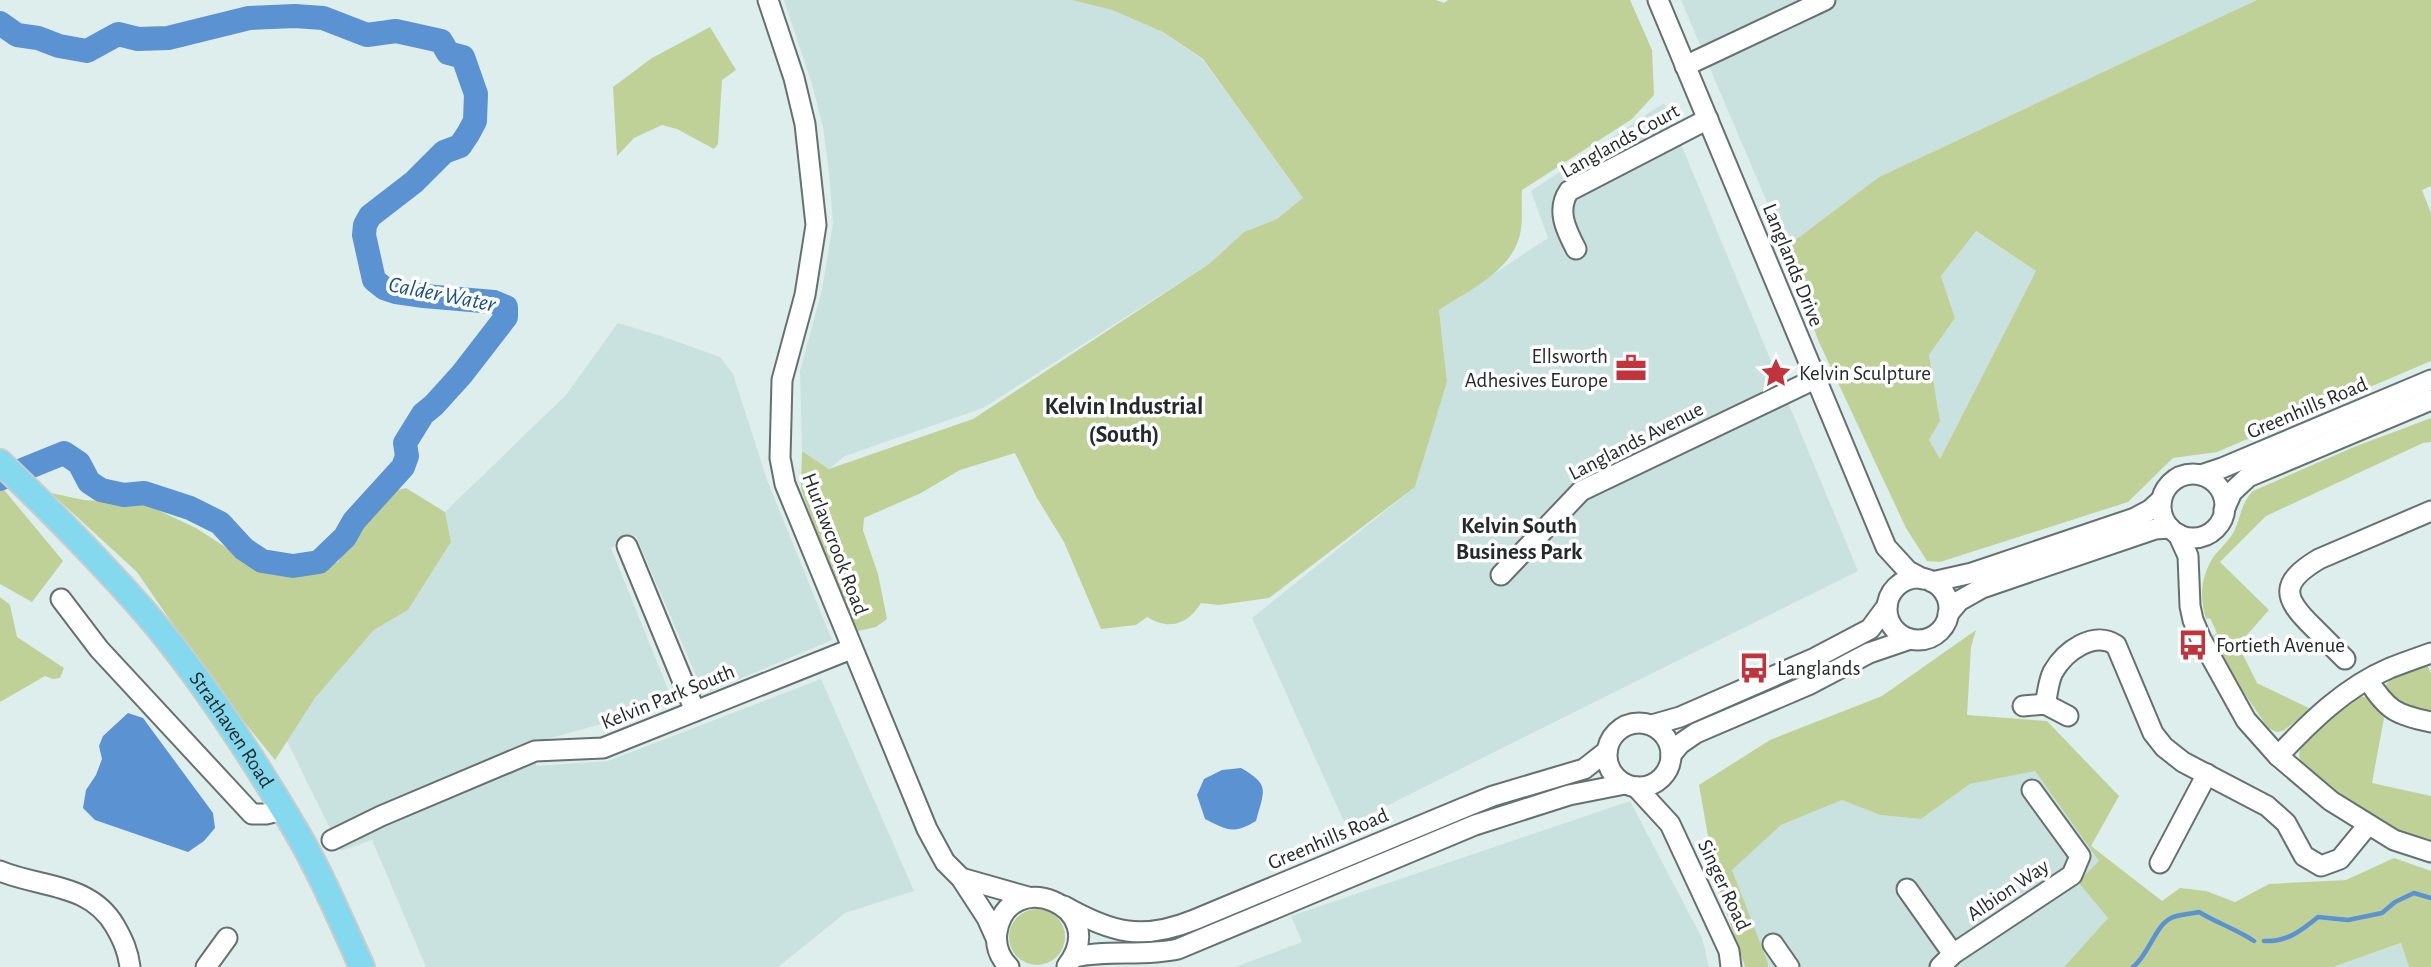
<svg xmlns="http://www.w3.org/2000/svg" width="2431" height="967" font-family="'Alegreya Sans',sans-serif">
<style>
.built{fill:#cae2df}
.green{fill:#c0d198;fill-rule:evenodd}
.water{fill:#5b92d1}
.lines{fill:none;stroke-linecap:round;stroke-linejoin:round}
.stream{stroke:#5b92d1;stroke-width:4.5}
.river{stroke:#5b92d1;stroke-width:24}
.minor-casing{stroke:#647170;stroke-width:23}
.major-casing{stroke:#cacccc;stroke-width:28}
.minor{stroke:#fff;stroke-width:19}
.major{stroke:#85d9ef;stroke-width:24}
.labels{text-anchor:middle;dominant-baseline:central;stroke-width:7;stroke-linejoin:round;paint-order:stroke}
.street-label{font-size:21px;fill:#242929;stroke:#fff}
.poi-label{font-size:21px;fill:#242929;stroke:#fff;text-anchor:start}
.water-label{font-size:23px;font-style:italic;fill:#164f89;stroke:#fff}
.neighbourhood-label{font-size:23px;font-weight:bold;fill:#242929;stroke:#fff}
.quarter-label{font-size:24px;font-weight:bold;fill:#242929;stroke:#fff}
</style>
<rect width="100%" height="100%" fill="#deeeec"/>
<g class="built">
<polygon points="784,0 1072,0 1112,10 1163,32 1203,60 1303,198 1278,219 1244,232 1209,264 983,408 845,456 829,469 802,451 800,371 822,290 833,223 829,173 823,127 812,84"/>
<polygon points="1681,0 2257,0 1879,177 1786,247"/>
<polygon points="1664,103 1858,571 1346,826 1252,618 1415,487 1447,382 1439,310 1548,238 1531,191"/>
<polygon points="1975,231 2036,271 1940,460 1929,440 1940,421 1929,355 1955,318 1941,276"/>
<polygon points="618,323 661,336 720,357 733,374 767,480 832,640 704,694 636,536 611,548 674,704 536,742 536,766 608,761 821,679 914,891 845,913 778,967 426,967 372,840 341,851 287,741 315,698 374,630 408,610 451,542 445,512 565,396"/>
<polygon points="2035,771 2100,861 2108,918 2064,967 1768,967 1732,870 1781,825 1842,800 1880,815 1921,819 1970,784"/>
<polygon points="1630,801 1702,938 1709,967 1235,967 1302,942 1291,916"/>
<polygon points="2402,943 2409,967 2333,967"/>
</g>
<g class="green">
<path d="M 1072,0 L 1436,0 L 1444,3 L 1448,0 L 1630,0 L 1652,50 L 1654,95 L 1632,119 L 1522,190 C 1521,202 1523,216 1521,228 C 1517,269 1469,290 1439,310 L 1447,382 L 1415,487 L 1269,598 L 1219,605 L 1201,603 C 1188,624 1170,631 1147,617 L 1136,625 L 1101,629 L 1064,542 L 1037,498 L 1015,453 L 960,470 L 921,493 L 864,518 L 863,530 L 878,574 L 887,619 L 876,627 L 858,631 L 824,556 L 801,489 L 802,451 L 829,469 L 973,419 L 1209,264 L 1244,232 L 1277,219 L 1303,198 L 1203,59 L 1163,32 L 1112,10 Z"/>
<path d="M 2257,0 L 2431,0 L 2431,186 L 2422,190 L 2431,213 L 2431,361 L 2217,452 L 2173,458 L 2128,502 L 1940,562 L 1927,561 L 1906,528 L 1818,340 L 1786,247 L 1879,177 ZM 1976,231 L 2036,271 L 1940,459 L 1929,440 L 1940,421 L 1929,355 L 1955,318 L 1941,276 Z"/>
<polygon points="710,27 736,70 722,80 718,144 714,149 677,129 662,125 634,138 617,156 613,87 652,58"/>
<path d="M 2431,418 L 2431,442 L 2423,443 L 2266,516 L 2220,562 L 2269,610 L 2238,645 L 2257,683 L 2311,709 L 2283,731 L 2277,732 L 2268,728 L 2240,687 L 2213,636 L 2217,633 L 2210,618 L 2206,619 C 2199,596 2201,576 2214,556 C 2220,549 2227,542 2232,535 C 2241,520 2240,504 2253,491 L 2354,447 Z"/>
<polygon points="0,485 63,561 32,602 0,584"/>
<polygon points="406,488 445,512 451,542 408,610 374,630 315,698 275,760 216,687 137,572 51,493 84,500 143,503 196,528 233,552 298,574 338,562 377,495"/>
<polygon points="0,597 10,605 17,637 64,668 60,678 53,679 45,676 0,702"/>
<polygon points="1976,630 1971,647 1967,715 2047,721 2119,796 2091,846 2162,901 2180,888 2206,891 2235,902 2269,884 2346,880 2394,858 2431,871 2431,967 2409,967 2401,943 2333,967 2064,967 2108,918 2078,882 2099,861 2035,771 1970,784 1921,819 1880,815 1842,800 1781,825 1732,870 1768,963 1768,967 1745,967 1716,882 1699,785 1770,740 1882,696"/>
<polygon points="2427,665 2431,673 2431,715 2394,699 2385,686 2392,678"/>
<path d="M 2361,696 L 2368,698 L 2384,718 L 2372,783 L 2431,796 L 2431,844 C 2384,826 2346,799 2306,770 C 2299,760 2296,753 2304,743 L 2350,702 Z"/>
<circle cx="1037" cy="937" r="28"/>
</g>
<g class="water">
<polygon points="128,713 143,718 213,813 215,828 204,841 188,852 95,820 83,808 86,790 96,775 102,759 99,746 103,736"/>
<path d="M 1241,768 C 1271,785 1264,791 1256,821 C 1233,835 1227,830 1205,819 L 1197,795 L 1204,779 L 1222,770 Z"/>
</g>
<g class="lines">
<g class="stream">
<path d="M 2264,941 C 2287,942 2301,931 2318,917 L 2348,920 L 2382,913 L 2395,902 L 2414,893 L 2431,898"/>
<path d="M 2133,967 C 2149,955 2154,927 2171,918 C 2178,914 2191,914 2199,912 C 2217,923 2236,929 2254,941"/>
</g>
<polyline class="river" points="0,23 17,35 38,38 59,46 87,51 118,34 138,39 168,38 249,18 295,16 323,18 367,35 396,31 441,41 448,53 463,57 476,94 475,121 468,134 460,146 444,152 414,182 370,216 365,225 364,235 374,280 384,288 396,292 424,296 494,302 506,307 506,317 462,374 434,405 423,414 405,443 407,456 403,467 354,521 345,537 319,562 293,566 262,561 244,549 220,523 190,508 144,493 124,495 101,490 89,482 79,463 64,453 0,479"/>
<g class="minor-casing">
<g id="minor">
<polyline points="768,0 794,78 805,124 816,225 805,295 782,380 780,458 785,484 927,829 945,862 961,878 987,918 996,938"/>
<polyline points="1658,0 1886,547 1908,571 1923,579"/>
<polyline points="1685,66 1825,0"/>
<path d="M 1576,249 C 1566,230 1556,210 1569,191 L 1708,119"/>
<circle cx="2193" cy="506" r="32"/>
<polyline points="2201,475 2222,468 2431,380"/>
<polyline points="2224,510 2232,492 2248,477 2431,400"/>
<polyline points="2178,534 2188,556 2190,606 2193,620 2201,639 2246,720 2278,756 2331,801 2394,840 2431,852"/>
<polyline points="627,546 695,711"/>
<polyline points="1501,575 1581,491 1815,379"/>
<circle cx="1918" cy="609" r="31"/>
<polyline points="1932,582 1972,573 2135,518 2150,510 2161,500"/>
<polyline points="61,599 99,649 252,814 266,814 283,810"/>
<polyline points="1948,614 1959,601 1982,588 2155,529 2170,528"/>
<path d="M 2345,659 C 2334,648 2324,638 2313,627 C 2283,598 2279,583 2319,559 L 2431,511"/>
<path d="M 2368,680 C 2387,710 2396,715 2431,722"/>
<path d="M 2045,704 C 2048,693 2048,682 2053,672 C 2065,651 2094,630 2116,645 L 2153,733 L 2164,747 L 2183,762 L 2267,806 L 2286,823 L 2304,856 L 2321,866 L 2340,859 L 2368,825"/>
<polyline points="2023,706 2045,704 2068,716"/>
<circle cx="1639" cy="755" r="32"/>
<polyline points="1652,725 1680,717 1815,658 1870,629 1887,606"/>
<polyline points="1671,755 1680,744 1696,733 1808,685 1869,653 1910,639"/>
<path d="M 2278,756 C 2310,722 2345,687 2390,668 C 2403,663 2417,658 2431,653"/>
<polyline points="1636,787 1670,824 1729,951 1731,967"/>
<polyline points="332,840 381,816 535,751 603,748 851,649"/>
<polyline points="2160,863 2207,774"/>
<path d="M 0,871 C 41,888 90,883 115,926 C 123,940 128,951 130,967"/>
<polyline points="961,878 1028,897"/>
<polyline points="1907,889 1953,954"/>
<path d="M 1064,906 C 1112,933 1142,941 1194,920 L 1463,808 L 1493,796 L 1584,769 L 1607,751"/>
<polyline points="1773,944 1789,967"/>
<path d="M 1074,957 C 1110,949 1142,957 1178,949 L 1475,825 L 1569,795 L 1625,784"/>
<polyline points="206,967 227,938"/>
<path d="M 1009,967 C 999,957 995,945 997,932 C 1008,865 1113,906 1067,966"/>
<polyline points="1940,967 1953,954 2072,875 2080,856 2032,790"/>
</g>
</g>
<g class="major-casing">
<g id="major">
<path id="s1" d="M 0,462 C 50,510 98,559 144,611 C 201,677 250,753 295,829 C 321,873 341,921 362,967"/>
</g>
</g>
<use href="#minor" class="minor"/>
<use href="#major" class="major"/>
</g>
<defs>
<g id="office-bare" transform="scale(2.415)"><path d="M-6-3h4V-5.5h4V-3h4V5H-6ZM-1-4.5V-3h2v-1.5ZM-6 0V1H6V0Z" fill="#c3333c" stroke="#fff" stroke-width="2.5" paint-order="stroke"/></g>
<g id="sight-bare" transform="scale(2.415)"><path d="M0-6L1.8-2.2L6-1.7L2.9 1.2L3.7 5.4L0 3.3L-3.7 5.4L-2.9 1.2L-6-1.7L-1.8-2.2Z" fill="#c3333c" stroke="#fff" stroke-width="2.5" paint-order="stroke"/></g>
<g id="bus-bare" transform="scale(2.415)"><path d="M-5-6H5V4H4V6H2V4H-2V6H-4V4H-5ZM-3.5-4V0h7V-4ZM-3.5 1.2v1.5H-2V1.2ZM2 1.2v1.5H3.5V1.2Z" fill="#c3333c" stroke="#fff" stroke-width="2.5" paint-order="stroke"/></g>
</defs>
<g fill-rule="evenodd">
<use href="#office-bare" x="1631" y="368"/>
<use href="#sight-bare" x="1776" y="373"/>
<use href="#bus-bare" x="2193" y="645"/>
<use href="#bus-bare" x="1754" y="668"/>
</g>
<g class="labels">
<g class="street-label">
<text transform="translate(1620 141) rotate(-29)">Langlands Court</text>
<text transform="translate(1793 265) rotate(68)">Langlands Drive</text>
<text transform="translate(2307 408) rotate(-23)">Greenhills Road</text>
<text transform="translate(1636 441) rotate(-27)">Langlands Avenue</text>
<text transform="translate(835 544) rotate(69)">Hurlawcrook Road</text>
<text transform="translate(668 697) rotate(-22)">Kelvin Park South</text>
<text stroke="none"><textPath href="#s1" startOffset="355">Strathaven Road</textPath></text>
<text transform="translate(1328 839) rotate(-23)">Greenhills Road</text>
<text transform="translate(1724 885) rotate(65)">Singer Road</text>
<text transform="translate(2008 890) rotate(-34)">Albion Way</text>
</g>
<g class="poi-label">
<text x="1608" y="356" text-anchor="end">Ellsworth<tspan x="1608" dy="24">Adhesives Europe</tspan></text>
<text x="1799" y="373">Kelvin Sculpture</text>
<text x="2216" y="645">Fortieth Avenue</text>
<text x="1777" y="668">Langlands</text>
</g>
<g class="water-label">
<text transform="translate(442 295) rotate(11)">Calder Water</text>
</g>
<g class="neighbourhood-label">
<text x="1519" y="526">Kelvin South<tspan x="1519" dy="26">Business Park</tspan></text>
</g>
<g class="quarter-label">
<text x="1124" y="407">Kelvin Industrial<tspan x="1124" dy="28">(South)</tspan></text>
</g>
</g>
</svg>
